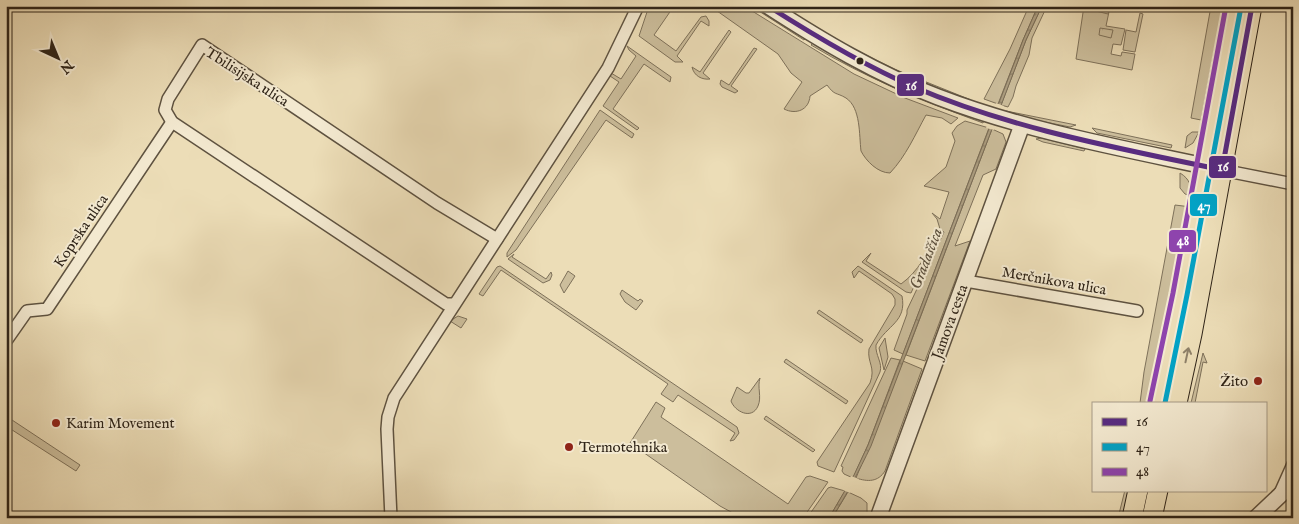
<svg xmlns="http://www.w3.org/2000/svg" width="1299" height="524" font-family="'IM FELL English',serif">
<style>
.green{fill:#ccbe9c;stroke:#7e715a}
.forest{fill:url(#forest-crowns);stroke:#7e715a}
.water{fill:url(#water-ripples);stroke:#7a6d57}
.pier{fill:#ecddb7}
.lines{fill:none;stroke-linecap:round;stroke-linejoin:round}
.minor-casing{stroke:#5e5240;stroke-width:14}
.tertiary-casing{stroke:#5e5240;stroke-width:18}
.primary-casing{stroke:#2f2418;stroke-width:21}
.minor{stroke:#f3e9d0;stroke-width:11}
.tertiary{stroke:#f3e9d0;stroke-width:15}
.primary{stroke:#ecddb7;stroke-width:19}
.bus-1-casing{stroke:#f3e9d0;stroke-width:9}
.bus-2-casing{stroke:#f3e9d0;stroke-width:9}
.bus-3-casing{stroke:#f3e9d0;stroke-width:9}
.bus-1{stroke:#582c81;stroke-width:5}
.bus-2{stroke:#02a2c5;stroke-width:5}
.bus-3{stroke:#8e44ad;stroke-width:5}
.oneway{stroke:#8e8068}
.bus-dot{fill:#2f2418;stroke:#f3e9d0;stroke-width:2}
.poi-dot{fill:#8f2418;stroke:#f3e9d0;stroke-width:2}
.labels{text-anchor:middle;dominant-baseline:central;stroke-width:4;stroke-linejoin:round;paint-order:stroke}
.street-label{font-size:15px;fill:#2f2418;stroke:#f3e9d0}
.poi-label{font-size:15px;fill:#2f2418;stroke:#f3e9d0;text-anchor:start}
.water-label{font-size:16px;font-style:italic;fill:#5b4f3d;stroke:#f3e9d0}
.line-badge{stroke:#f3e9d0;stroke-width:2}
.badge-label{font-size:14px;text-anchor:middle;font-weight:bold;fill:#fff}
</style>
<defs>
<pattern id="forest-crowns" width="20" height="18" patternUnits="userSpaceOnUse" patternTransform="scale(1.25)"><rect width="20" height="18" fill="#ccbe9c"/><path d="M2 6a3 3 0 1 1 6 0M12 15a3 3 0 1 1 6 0" fill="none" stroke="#b0a386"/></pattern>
<pattern id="water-ripples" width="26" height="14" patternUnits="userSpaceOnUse" patternTransform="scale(1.25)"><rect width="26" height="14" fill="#ac9e81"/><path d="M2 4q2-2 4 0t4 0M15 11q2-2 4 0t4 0" fill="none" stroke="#8c8169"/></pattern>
</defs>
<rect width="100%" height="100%" fill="#ecddb7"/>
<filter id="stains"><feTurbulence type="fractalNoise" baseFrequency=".004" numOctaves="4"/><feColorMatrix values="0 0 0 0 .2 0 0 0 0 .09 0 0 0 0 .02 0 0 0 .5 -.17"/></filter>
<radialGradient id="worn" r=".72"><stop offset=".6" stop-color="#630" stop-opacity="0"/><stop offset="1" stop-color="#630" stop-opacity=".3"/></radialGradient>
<g class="green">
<polygon points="649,6 674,6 654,35 676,51 701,17 706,16 709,21 709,26 701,21 677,56 683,62 675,62 639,36"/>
<path d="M 710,6 L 744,6 L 854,74 L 905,98 L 958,118 L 951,124 L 942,118 L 926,115 C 915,135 906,156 890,173 C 878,173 866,161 861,151 C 859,135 861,108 846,98 C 836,92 835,96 827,85 L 810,96 C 809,110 796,115 784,109 L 802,82 L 791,73 L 778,54 Z"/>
<polygon points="751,6 756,6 806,38 804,40"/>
<polygon points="1029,6 1038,6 1023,40 998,104 984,99 1010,49"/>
<polygon points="1042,6 1047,6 1032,38 1029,55 1016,86 1013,97 1008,107 1001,105 1026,40"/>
<polygon points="1084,6 1097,6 1096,11 1108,14 1109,9 1097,6 1110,7 1106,26 1125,29 1121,45 1113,44 1111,54 1121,56 1122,52 1135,54 1132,70 1076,59"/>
<polygon points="1211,6 1225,6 1214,51 1201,120 1191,118"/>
<polygon points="1140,13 1143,14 1135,52 1123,50 1126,30 1136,32"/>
<path d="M 729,30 L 731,32 L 703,73 L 710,79 C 702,80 694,76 692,67 L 700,72 Z"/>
<path d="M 813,43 L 984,120 L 983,123 C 923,101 866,78 811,45 Z"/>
<polygon points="842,43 894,69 971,100 965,100 893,71"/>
<polygon points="627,46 671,77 670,82 644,64 613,109 639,128 637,130 603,106 619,82 610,76 611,73 621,79 636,56 629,50"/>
<polygon points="754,48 757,49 731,86 738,91 735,93 722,87 720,84 721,80 729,85"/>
<polygon points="600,110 634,134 632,138 606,120 516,250 507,257 507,253"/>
<polygon points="1006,111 1076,125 1070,127 1005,114"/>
<polygon points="965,121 989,128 903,354 894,350 907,314 907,310 944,232 940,229 937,219 932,213 940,219 949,192 924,186 946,167 955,141 952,133 957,126"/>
<polygon points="1092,128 1172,145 1171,148 1097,133"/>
<polygon points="992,129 1003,134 1006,142 996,169 983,175 955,246 970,241 925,361 906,355"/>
<polygon points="1192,132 1199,132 1193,143 1185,148 1187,136"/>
<polygon points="1041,138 1085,149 1084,151 1043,142 1036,139"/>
<path d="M 1180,173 C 1190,179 1191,186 1192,196 L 1185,194 L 1180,188 Z"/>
<polygon points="1175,205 1191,207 1151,403 1140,403 1144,372"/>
<path d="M 938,234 L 911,293 L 906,292 L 862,262 L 871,253 L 866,261 L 901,284 C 918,272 928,252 938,234 Z"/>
<polygon points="514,254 512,257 546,279 551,272 552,275 550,280 543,283 508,259"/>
<polygon points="500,266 737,427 739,433 734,440 730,441 735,433 678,395 673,402 661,394 668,384 501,270 483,296 479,294 497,267"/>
<path d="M 858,266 L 902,296 C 907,322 887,325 876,345 C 875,355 883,363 880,372 L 834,472 L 818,466 L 817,462 L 870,383 C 876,367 867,363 869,349 L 895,305 L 895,299 L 892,294 L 859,271 L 854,278 L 852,272 Z"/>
<polygon points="568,271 575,276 564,293 560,285"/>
<polygon points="622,290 638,301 640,299 643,301 636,310 625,302 620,294"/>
<polygon points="819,310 863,340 861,343 817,313"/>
<polygon points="458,316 467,319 461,328 450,321"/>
<polygon points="885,338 888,357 884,370 879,348"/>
<polygon points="1203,353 1207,363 1203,362 1195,403 1191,403"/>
<polygon points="891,358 900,360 868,445 853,478 844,474 842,471 843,467 841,466"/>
<polygon points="786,359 848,401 846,404 784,362"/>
<path d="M 903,361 L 922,369 L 885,471 C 878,482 868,482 856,478 Z"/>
<path d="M 760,378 C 757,387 762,397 758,406 C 752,420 735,412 731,401 L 737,387 L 746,393 L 749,393 Z"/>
<polygon points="656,402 665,408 661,417 788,504 806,477 810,476 828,482 803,518 742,518 720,506 630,443"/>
<polygon points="6,416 80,465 76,471 6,426"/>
<polygon points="766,416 815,450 813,452 764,419"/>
<polygon points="831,487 845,491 829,518 807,518 828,488"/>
<polygon points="1125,490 1132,490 1126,518 1118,518"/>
<polygon points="848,492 861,498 867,503 867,518 832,518"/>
</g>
<polygon class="forest" points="1100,28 1113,30 1111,38 1099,35"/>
<path class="water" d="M 1038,6 L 1042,6 L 1026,40 L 871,446 C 859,471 847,494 832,518 L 829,518 L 854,475 L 868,445 L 1023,40 Z"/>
<g class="pier">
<polygon points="996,103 1004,106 994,130 986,128"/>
<polygon points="851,476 859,479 850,493 843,490"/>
</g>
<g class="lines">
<g class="minor-casing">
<g id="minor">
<polyline points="1222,170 1293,184"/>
<polyline points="966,281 1137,311"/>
<polyline points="453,304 446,304 172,122 165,110 168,99 202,45 437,203 497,239"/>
<polyline points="6,341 27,311 47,309 172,122"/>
<polyline points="1280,493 1293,464"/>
<polyline points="391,518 387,429 388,417 394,398 608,68 638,6"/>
</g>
</g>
<g class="tertiary-casing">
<g id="tertiary">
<path d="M 768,6 C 822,41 877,74 938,97 C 1027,131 1121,148 1214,168"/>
<polyline points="878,518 1022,125"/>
<polyline points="1256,518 1293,483"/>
</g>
</g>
<g class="primary-casing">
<g id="primary">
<polyline points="1157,403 1180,294 1234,6"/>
<polyline points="1177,403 1192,334 1252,6"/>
<polyline points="1132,518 1138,490"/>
<polyline points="1152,518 1158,490"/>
</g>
</g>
<use href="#minor" class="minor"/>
<use href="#tertiary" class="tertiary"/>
<use href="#primary" class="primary"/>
<g class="bus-1-casing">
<path id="bus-1" d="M 768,6 C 815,36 863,65 914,87 C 1012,129 1118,148 1222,170 L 1252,6"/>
</g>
<g class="bus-2-casing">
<polyline id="bus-2" points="1165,403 1187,295 1241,7"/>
</g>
<g class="bus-3-casing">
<polyline id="bus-3" points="1150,401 1173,293 1226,6"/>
</g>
<use href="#bus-1" class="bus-1"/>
<use href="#bus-2" class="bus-2"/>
<use href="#bus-3" class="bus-3"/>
</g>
<defs><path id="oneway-shaft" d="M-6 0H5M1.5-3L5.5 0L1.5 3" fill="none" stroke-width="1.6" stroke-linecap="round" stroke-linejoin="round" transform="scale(1.25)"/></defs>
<use class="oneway" href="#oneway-shaft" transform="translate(1187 355) rotate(-78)"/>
<circle class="bus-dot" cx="860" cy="61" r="4.5"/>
<g class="poi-dot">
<circle cx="1258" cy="381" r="5"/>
<circle cx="56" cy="423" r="5"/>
<circle cx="569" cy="447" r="5"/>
</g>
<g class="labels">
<g class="street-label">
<text transform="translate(247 77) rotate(33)">Tbilisijska ulica</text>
<text transform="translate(81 231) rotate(-56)">Koprska ulica</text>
<text transform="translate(1054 281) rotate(10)">Merčnikova ulica</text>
<text transform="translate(950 322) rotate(-70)">Jamova cesta</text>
</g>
<g class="poi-label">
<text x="1248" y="381" text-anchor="end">Žito</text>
<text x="66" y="423">Karim Movement</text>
<text x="579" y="447">Termotehnika</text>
</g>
<g class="water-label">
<text transform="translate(927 259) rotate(-69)">Gradaščica</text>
</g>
</g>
<g class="line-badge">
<rect x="896" y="73" width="29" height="24" rx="5" fill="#582c81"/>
<rect x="1208" y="155" width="29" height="24" rx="5" fill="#582c81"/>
<rect x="1189" y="193" width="29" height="24" rx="5" fill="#02a2c5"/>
<rect x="1168" y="229" width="29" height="24" rx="5" fill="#8e44ad"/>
</g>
<g class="badge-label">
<text x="911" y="90">16</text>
<text x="1223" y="171">16</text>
<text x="1204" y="210">47</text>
<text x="1183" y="245">48</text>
</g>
<rect width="1299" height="524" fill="none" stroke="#ecddb7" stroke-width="25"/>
<rect x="8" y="8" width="1284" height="509" fill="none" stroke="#2f2418" stroke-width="2.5"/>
<rect x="12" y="12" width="1274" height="499" fill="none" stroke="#2f2418"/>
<rect x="1092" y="402" width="175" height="90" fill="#f3e9d0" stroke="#a59a86"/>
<rect x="1102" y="418" width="25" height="8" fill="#582c81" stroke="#a59a86"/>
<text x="1136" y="426" font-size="15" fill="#2f2418">16</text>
<rect x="1102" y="443" width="25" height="8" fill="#02a2c5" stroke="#a59a86"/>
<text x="1136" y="452" font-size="15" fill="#2f2418">47</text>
<rect x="1102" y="468" width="25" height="8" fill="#8e44ad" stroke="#a59a86"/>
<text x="1136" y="476" font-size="15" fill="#2f2418">48</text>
<g transform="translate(58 58) rotate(136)" stroke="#f3e9d0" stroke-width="4" paint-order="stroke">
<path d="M0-4L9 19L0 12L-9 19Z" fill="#2f2418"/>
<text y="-8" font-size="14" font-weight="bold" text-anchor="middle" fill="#2f2418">N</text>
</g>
<rect width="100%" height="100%" filter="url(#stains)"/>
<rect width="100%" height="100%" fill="url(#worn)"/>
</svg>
